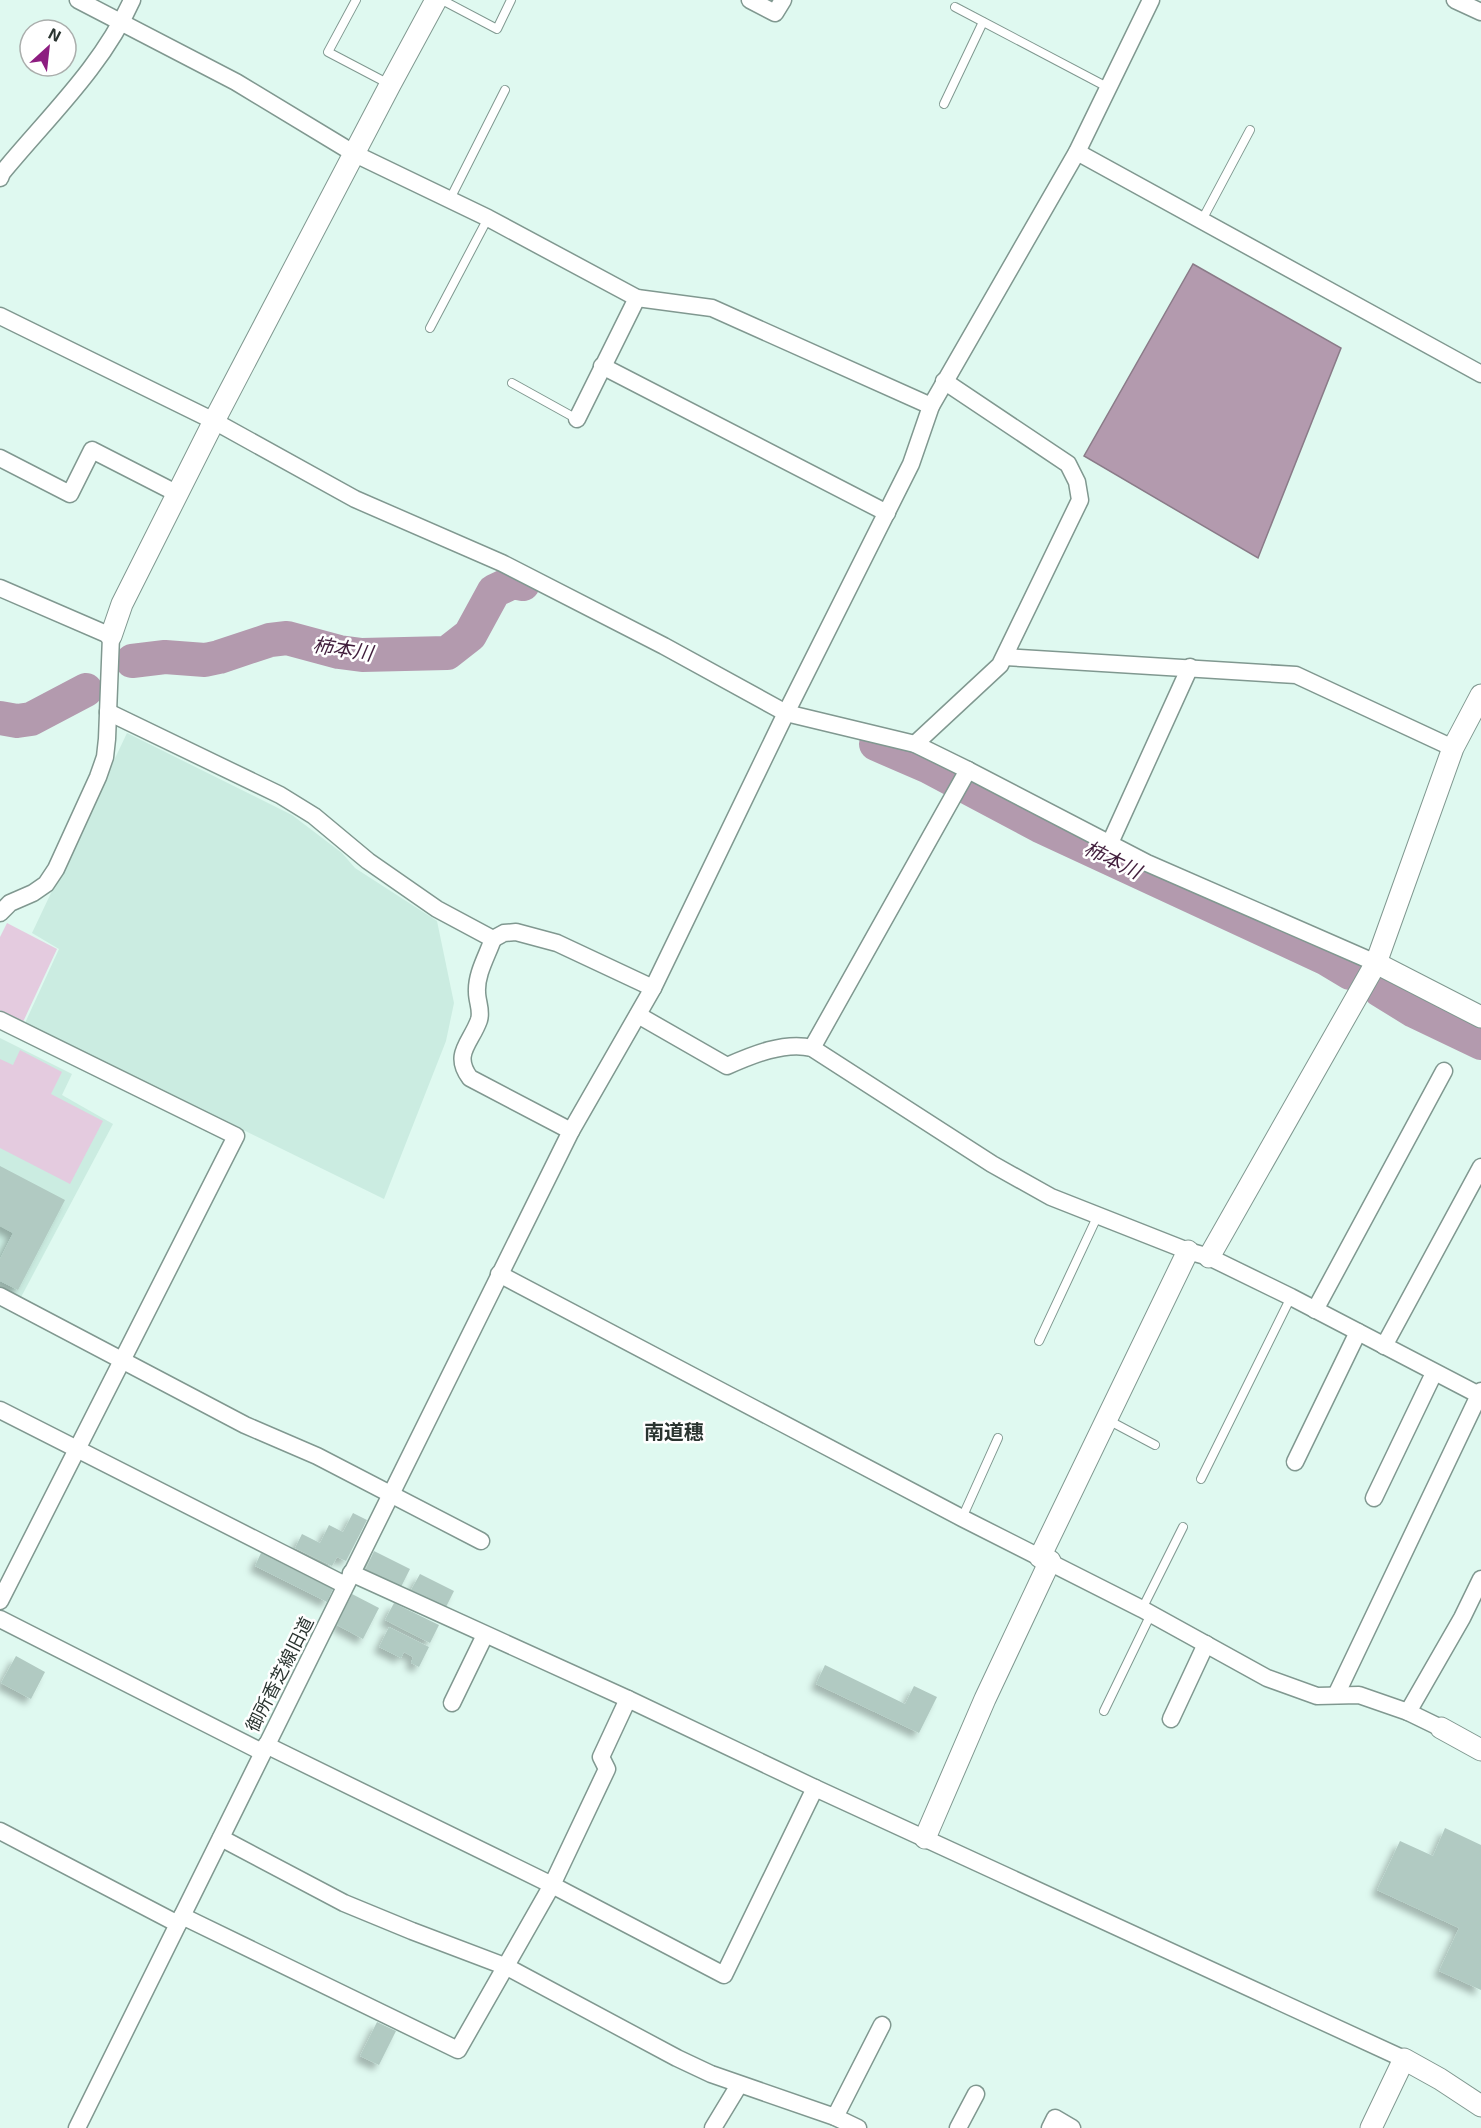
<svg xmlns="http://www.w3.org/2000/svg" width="1481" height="2128" font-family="'Exo 2','Noto Sans JP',sans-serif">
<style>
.built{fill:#cbece1}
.green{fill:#e4cbdf}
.water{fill:#b39aae;stroke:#8a7b88;stroke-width:1.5}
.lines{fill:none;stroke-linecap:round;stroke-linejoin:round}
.river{stroke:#b39aae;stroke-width:34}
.building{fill:#b1cac2;filter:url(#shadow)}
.service-casing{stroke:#809890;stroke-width:10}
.minor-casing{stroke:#809890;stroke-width:19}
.tertiary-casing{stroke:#809890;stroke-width:23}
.service{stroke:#fff;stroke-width:8}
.minor{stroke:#fff;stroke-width:16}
.tertiary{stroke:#fff;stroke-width:21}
.labels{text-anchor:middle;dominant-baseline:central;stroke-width:5;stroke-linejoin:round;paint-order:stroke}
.street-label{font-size:18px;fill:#2a3430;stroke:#fff}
.water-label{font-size:20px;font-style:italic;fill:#411e3c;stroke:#fff}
.neighbourhood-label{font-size:20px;font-weight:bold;fill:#2a3430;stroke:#fff}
</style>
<defs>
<filter id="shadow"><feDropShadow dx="-5.5" dy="5.5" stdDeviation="3" flood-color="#0004"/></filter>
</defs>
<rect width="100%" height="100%" fill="#dff9f0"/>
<g class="built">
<polygon points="127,733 292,815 342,853 355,868 437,921 454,1003 446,1041 384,1199 25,1023 59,949 32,933"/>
<polygon points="0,1038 72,1074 62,1095 113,1124 19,1301 0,1291"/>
</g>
<g class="green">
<polygon points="7,923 57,949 23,1022 0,1010 0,937"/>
<polygon points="20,1050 62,1072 51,1094 103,1121 70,1184 0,1148 0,1059 13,1065"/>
</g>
<polygon class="water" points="1193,264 1341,348 1258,558 1084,456"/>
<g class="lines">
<g class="river">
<polyline points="132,661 165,657 205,660 219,657 270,640 287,638 339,652 362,655 447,653 470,635 494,591 513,582 523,584"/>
<polyline points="0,718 17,721 31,719 86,690"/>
<polyline points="876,744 929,767 1040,826 1325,958 1350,973"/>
<polyline points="1380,990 1414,1011 1481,1043"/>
</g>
</g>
<g class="building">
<polygon points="0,1166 65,1200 18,1290 0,1281 0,1259 13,1233 0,1226"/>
<polygon points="353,1513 367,1520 346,1561 337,1557 332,1566 295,1548 302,1534 320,1543 329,1525 343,1532"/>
<polygon points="374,1551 410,1569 400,1589 365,1571"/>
<polygon points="261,1553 333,1589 327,1602 255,1566"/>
<polygon points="420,1574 454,1591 446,1607 411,1590"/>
<polygon points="352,1594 379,1608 363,1639 337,1625"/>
<polygon points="394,1603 439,1625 430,1643 385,1620"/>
<polygon points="389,1627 429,1647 419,1667 411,1663 413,1657 404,1652 401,1658 379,1647"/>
<polygon points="16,1656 45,1672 31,1699 1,1683"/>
<polygon points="825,1665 905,1704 914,1686 937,1697 919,1733 816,1684"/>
<polygon points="1445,1828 1481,1845 1481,1990 1439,1971 1459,1928 1377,1890 1400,1841 1433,1856"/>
<polygon points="377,2022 396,2031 379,2065 360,2056"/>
</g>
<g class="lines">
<g class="service-casing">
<g id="service">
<polyline points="356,0 328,52 389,84"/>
<polyline points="442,0 497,29 511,0"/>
<polyline points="955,7 1109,88"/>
<polyline points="944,104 983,22"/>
<polyline points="450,199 505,90"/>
<polyline points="1202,220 1250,130"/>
<polyline points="430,328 488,218"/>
<polyline points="512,383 577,419"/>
<polyline points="1039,1341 1098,1215"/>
<polyline points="1108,1420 1155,1445"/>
<polyline points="1201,1479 1291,1297"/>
<polyline points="962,1518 998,1438"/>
<polyline points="1142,1609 1183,1527"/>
<polyline points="1104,1711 1151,1614"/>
</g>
</g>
<g class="minor-casing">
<g id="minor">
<polyline points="78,0 236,82 355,154 488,218 637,298 712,308 931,406"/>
<polyline points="750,0 775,13 783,0"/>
<polyline points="1455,0 1481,12"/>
<polyline points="1077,152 1481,374"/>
<path d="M 0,178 L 2,173 C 48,117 102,67 132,0"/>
<polyline points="0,316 214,421 355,499 502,563 664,646 786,713 915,744 968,770 1147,863 1376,963"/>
<polyline points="602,366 887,513"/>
<polyline points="577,419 637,298"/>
<polyline points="0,458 70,494 92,450 178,494"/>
<polyline points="0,588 111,636 107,739 105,757 98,777 56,869 46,884 33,893 10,903 0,913"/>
<polyline points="1005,657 1296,675 1453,748"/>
<path d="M 108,712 L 280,795 L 314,816 L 368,861 L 437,909 L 493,939 C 487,956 476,974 477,992 C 477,1002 482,1010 479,1020 C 471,1043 452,1054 470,1078 L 571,1131"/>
<polyline points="915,744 1000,665 1080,500 1077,482 1068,464 944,381"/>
<polyline points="1110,843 1190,667"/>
<polyline points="493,939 504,933 516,932 557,943 653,988"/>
<path d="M 638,1015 L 727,1066 C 752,1055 785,1041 812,1048 L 992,1164 L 1051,1197 L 1188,1251 L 1209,1257 L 1291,1297 L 1481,1396"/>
<polyline points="0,1020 236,1136 0,1601"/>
<polyline points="812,1048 968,770"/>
<polyline points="499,1274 962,1518 1142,1609 1267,1678 1317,1696 1359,1695 1408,1712 1441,1728"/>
<polyline points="0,1296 245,1425 317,1456 481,1541"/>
<polyline points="1315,1310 1444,1071"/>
<polyline points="1384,1346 1481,1167"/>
<polyline points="0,1410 345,1585"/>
<polyline points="1295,1462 1358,1332"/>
<polyline points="1374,1498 1434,1373"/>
<polyline points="351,1573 628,1699 815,1788 1404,2059"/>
<polyline points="0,1619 262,1752"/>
<polyline points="1336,1695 1481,1391"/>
<polyline points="452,1703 485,1635"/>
<polyline points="1408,1712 1462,1618 1481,1579"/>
<polyline points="1171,1719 1206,1644"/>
<polyline points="266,1745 552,1885 724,1975 815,1788"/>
<polyline points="0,1831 178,1924"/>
<polyline points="221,1838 344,1903 412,1931 507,1967 677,2058 711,2074 835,2117 858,2128"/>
<polyline points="182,1916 458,2050 552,1885 607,1769 601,1757 628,1699"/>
<polyline points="835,2117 882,2025"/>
<polyline points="77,2128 571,1131 653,988 786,713 911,464 931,406 1077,152 1151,0"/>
<polyline points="713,2128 739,2085"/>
<polyline points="958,2128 976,2094"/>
<polyline points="1050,2128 1055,2118 1072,2128"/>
</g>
</g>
<g class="tertiary-casing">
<g id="tertiary">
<polyline points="111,636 122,604 214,421 390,85 436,0"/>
<polyline points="1376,963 1481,1017"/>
<polyline points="1209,1257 1376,963 1453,748 1481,695"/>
<polyline points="1040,1557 1188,1251"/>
<polyline points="1441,1728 1481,1750"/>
<polyline points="925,1838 985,1699 1050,1561"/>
<polyline points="1371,2128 1404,2059 1440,2079 1481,2106"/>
</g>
</g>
<use href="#service" class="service"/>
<use href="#minor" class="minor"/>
<use href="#tertiary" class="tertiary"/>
</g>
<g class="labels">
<g class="street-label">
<text transform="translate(279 1674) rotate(-63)">御所香芝線旧道</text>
</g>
<g class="water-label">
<text transform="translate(343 648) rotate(9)">柿本川</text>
<text transform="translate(1113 859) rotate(26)">柿本川</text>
</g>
<g class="neighbourhood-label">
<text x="674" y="1431">南道穗</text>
</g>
</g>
<g transform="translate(48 48) rotate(27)"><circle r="28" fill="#ffffff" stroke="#aaaeac" stroke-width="1.5"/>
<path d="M0-4.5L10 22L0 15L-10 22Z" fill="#8d1d80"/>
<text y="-9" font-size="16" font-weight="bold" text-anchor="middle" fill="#2a3430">N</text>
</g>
</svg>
